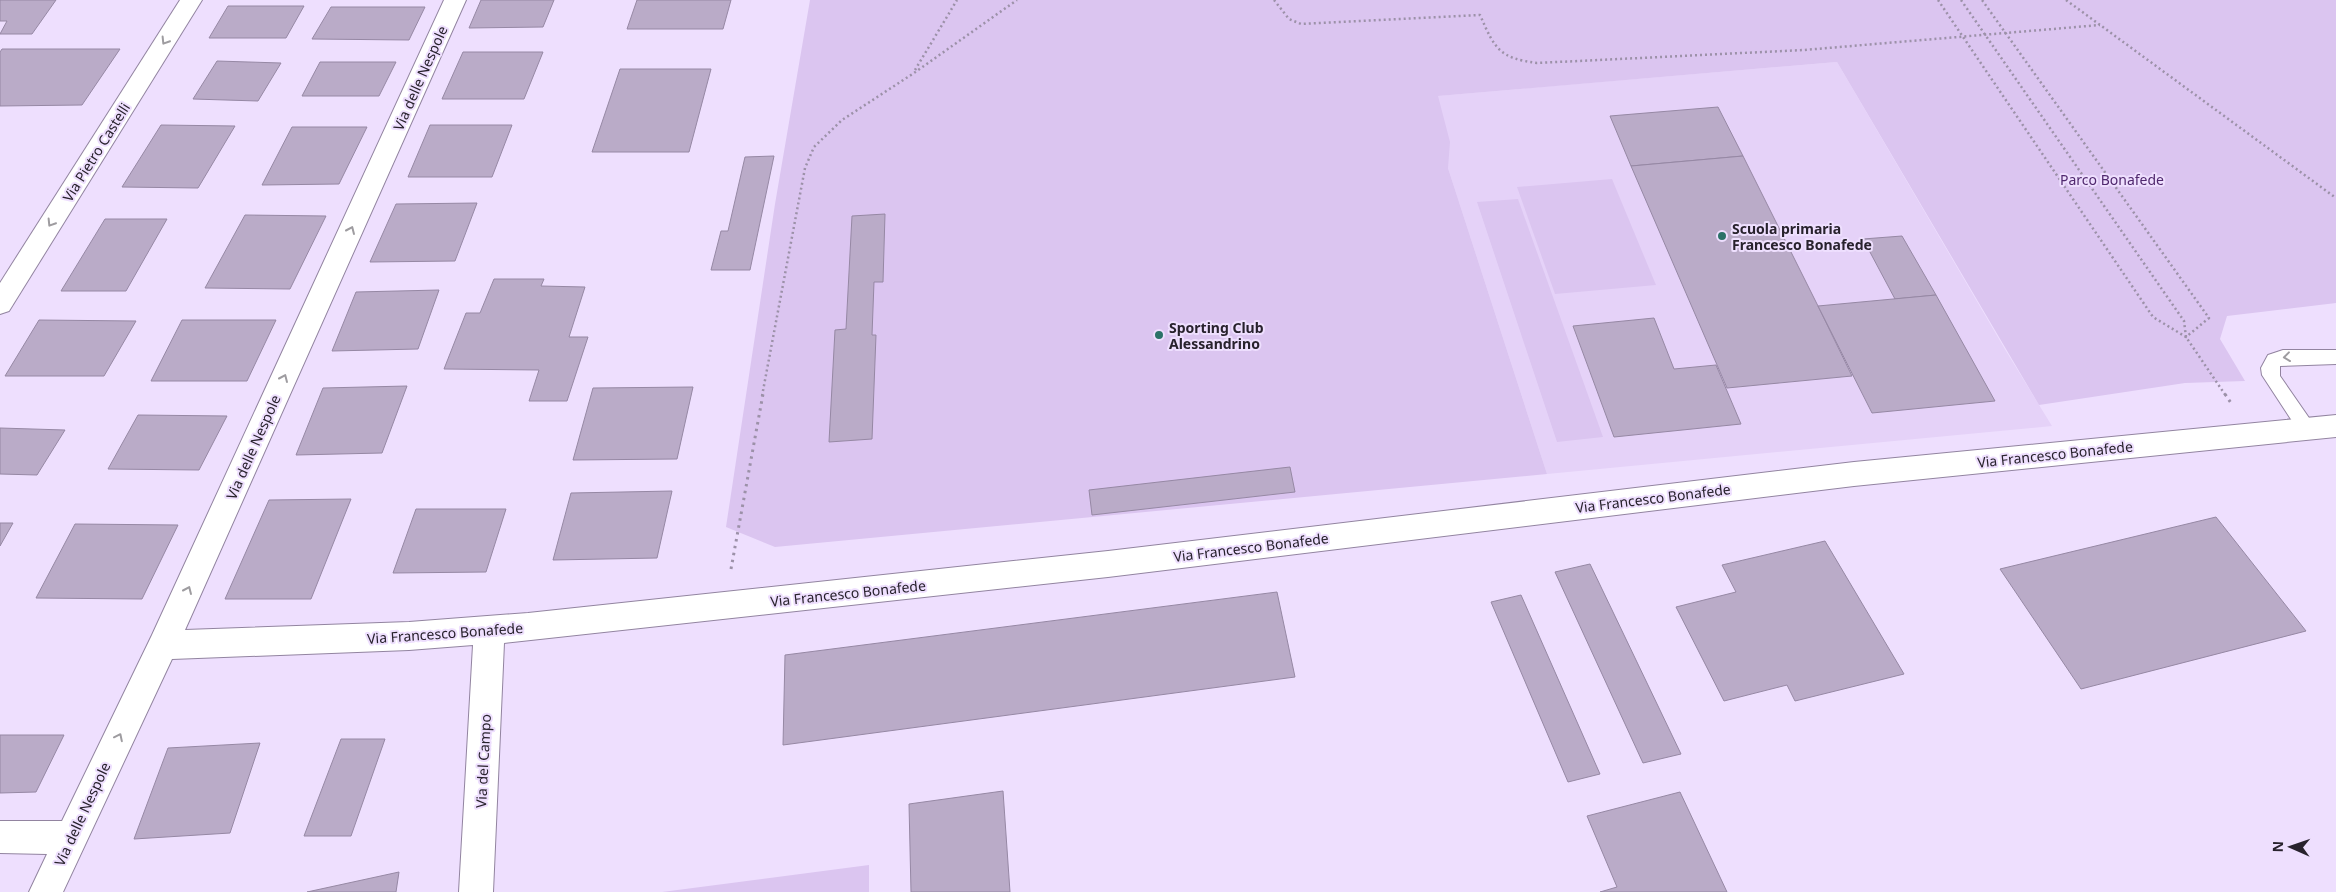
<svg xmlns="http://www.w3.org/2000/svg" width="2336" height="892" font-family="'Noto Sans',sans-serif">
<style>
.built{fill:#e5d2f8}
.green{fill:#dbc5f0}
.building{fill:#baabc8;stroke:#9688a4}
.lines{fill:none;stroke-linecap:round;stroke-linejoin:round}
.service-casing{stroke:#9284a0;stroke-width:2}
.minor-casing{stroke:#9284a0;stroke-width:2}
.path-far1{stroke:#9c91a8;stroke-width:2.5;stroke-dasharray:2 3;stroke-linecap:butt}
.path{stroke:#9c91a8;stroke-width:3;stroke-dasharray:2.5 4.5;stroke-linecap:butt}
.service{fill:#fff;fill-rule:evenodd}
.minor{fill:#fff;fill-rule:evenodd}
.oneway{stroke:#9e9ca0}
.poi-dot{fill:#2b7268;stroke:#eedffe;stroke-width:2}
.labels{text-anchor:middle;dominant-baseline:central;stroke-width:4;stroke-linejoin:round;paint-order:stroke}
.street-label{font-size:14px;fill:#28222d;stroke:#eedffe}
.park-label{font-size:14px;fill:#50286e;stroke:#eedffe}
.poi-label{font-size:14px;font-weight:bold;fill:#28222d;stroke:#eedffe;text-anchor:start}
</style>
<rect width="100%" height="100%" fill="#eedffe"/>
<polygon class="built" points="1837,62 2006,351 2052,426 1547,474 1448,168 1437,96"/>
<g class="green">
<polygon points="810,0 2336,0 2336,303 2227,316 2220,339 2245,381 2185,383 2039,405 1837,62 1438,96 1450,142 1448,168 1547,474 775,547 726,527 775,204"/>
<polygon points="1612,179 1656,285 1555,294 1517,187"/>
<polygon points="1518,199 1603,437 1557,442 1477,202"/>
<polygon points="869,865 869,892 662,892"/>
</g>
<g class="building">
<polygon points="0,0 56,0 32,34 0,34 7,21 0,21"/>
<polygon points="481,0 554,0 543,27 469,28"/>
<polygon points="637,0 731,0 723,29 627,29"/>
<polygon points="228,6 304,6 286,38 209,38"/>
<polygon points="331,7 425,7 409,40 312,39"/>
<polygon points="2,49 120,49 82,105 0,106 0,52"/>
<polygon points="463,52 543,52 524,99 442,99"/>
<polygon points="217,61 281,63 258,101 193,99"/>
<polygon points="320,62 396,62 379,96 302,96"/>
<polygon points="620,69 711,69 689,152 592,152"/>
<polygon points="1718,107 1743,156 1631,166 1610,116"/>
<polygon points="161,125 235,126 198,188 122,187"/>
<polygon points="430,125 512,125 492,177 408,177"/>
<polygon points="292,127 367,127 339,184 262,185"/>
<polygon points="774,156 750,270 711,270 721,231 728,231 745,157"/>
<polygon points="1743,156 1818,306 1852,376 1727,388 1631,166"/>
<polygon points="477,203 455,261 370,262 396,204"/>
<polygon points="885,214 883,282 874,282 872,335 876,335 872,439 829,442 835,330 846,329 852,216"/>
<polygon points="245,215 326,216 290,289 205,288"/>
<polygon points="105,219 167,219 126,291 61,291"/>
<polygon points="1902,236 1936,295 1895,299 1863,239"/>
<polygon points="494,279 544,279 541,286 585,287 569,337 588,337 567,401 529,401 539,370 444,369 466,313 480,313"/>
<polygon points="439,290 418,349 332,351 356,292"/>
<polygon points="1936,295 1995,401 1872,413 1818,306"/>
<polygon points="1654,318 1674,369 1716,365 1741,424 1614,437 1573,326"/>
<polygon points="39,320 136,321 104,376 5,376"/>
<polygon points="182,320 276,320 247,381 151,381"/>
<polygon points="407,386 382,453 296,455 323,388"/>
<polygon points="693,387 677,459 573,460 593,388"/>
<polygon points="138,415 227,416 199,470 108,469"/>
<polygon points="0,428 65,430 37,475 0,474"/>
<polygon points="1290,467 1295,492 1092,515 1089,490"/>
<polygon points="672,491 657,558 553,560 571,493"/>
<polygon points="351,499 311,599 225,599 269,500"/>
<polygon points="416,509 506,509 486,572 393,573"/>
<polygon points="2216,517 2306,631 2081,689 2000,569"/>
<polygon points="0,523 13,523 0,546"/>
<polygon points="75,524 178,525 142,599 36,598"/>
<polygon points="1825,541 1904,674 1795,701 1787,685 1724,701 1676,607 1736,592 1722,565"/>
<polygon points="1590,564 1681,754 1643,763 1555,572"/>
<polygon points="1277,592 1295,677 783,745 785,655"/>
<polygon points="1521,595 1600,774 1568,782 1491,602"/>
<polygon points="0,735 64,735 36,792 0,793"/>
<polygon points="341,739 385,739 351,836 304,836"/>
<polygon points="260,743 230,833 134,839 168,748"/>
<polygon points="1003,791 1010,892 911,892 909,804"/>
<polygon points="1680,792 1727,892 1600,892 1617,887 1587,816"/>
<polygon points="399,872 396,892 307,892"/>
</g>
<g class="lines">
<g class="service-casing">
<polygon id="service" points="2283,350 2336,350 2336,364 2280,366 2280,376 2316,428 2314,433 2307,436 2300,433 2262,375 2261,368 2268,355"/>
</g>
<g class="minor-casing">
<g id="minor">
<polygon points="180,0 202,0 9,311 0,314 0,283"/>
<polygon points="444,0 466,0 185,630 409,622 528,613 1108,551 1854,462 2336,415 2336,437 1854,486 1108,577 504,643 493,892 459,892 473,645 409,650 172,659 63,892 29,892 47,854 0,853 0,821 62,821 152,635"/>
</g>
</g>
<g class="path-far1">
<path d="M 1274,0 L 1289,19 L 1301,24 L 1480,15 C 1495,49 1499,58 1537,63 L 1804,50 L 2100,25"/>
<polyline points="1938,0 2153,317 2186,337 2209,318 1982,0"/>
<polyline points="1961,0 2184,321 2186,337 2226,396"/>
<polyline points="2066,0 2336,198"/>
<polyline points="915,70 957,0"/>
<polyline points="762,396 805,168 814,147 842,120 914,73 1017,0"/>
</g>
<g class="path">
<polyline points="2225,394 2231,403"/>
<polyline points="731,569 763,394"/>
</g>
<use href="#service" class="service"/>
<use href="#minor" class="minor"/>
</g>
<defs><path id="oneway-chevron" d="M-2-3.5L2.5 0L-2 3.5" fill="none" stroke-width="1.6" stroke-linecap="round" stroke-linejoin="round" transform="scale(1.25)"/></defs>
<g class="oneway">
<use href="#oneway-chevron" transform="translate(165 41) rotate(122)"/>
<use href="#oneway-chevron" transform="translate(51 223) rotate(122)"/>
<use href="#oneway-chevron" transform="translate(351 230) rotate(-66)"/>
<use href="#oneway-chevron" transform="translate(2287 357) rotate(173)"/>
<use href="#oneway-chevron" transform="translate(284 378) rotate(-66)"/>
<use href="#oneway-chevron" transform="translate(188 590) rotate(-66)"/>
<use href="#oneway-chevron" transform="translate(119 737) rotate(-64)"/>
</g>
<g class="poi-dot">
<circle cx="1722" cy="236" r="5"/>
<circle cx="1159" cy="335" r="5"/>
</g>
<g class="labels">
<g class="street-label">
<text transform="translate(420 78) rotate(-66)">Via delle Nespole</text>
<text transform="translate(96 152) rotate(-58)">Via Pietro Castelli</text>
<text transform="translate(253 447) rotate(-66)">Via delle Nespole</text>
<text transform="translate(2055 454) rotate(-6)">Via Francesco Bonafede</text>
<text transform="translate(1653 498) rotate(-7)">Via Francesco Bonafede</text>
<text transform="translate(1251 547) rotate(-7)">Via Francesco Bonafede</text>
<text transform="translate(848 593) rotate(-6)">Via Francesco Bonafede</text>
<text transform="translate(445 633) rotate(-4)">Via Francesco Bonafede</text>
<text transform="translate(483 761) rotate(-87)">Via del Campo</text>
<text transform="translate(82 814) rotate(-65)">Via delle Nespole</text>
</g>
<g class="park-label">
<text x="2112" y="179">Parco Bonafede</text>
</g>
<g class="poi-label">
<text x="1732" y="228">Scuola primaria<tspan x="1732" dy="16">Francesco Bonafede</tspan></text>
<text x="1169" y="327">Sporting Club<tspan x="1169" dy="16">Alessandrino</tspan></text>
</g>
</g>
<g transform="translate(2291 847) rotate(272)" stroke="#eedffe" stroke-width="4" paint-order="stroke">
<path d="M0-4L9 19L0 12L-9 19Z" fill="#28222d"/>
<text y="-8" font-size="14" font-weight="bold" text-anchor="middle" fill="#28222d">N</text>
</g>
</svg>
